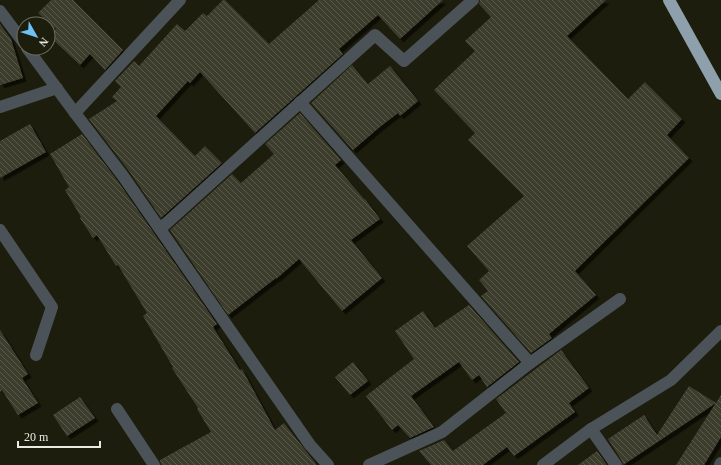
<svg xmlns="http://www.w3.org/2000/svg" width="721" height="465" font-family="'Times New Roman',serif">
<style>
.building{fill:url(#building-back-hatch);filter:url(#shadow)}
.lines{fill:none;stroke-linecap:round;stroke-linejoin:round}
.street{stroke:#4b5358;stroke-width:12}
.highway{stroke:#8da0ac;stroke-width:12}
</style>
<defs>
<pattern id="building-back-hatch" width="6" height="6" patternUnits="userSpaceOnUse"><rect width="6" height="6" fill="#3e3e2e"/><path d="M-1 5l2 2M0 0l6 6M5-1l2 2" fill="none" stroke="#5a5a4c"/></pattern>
<filter id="shadow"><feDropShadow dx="3.5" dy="3.5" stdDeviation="0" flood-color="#0009"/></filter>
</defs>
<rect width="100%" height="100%" fill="#1d1d0d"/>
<g class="building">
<polygon points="51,0 73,0 123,50 105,70 90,54 80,65 49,36 56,29 38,13"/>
<polygon points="223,0 225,0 269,44 319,0 443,0 400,39 378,15 339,49 343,54 255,133 200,72 190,83 188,81 156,116 195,156 205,146 222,163 161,218 129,171 89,119 117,101 112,97 121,87 115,81 134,61 139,66 177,24 185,31 203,13 207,16"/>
<polygon points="480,0 606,0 567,36 628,99 645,82 682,119 667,135 689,158 575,271 596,295 549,334 552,338 531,353 481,296 488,291 479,280 489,271 467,246 524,196 468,140 475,133 434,90 475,51 465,41 491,17 479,4"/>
<polygon points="0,24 11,39 23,78 0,85"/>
<polygon points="352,65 368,84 390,66 418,101 400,116 398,113 381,126 353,150 311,103"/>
<polygon points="300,113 341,160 335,165 364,199 365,199 380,219 351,240 382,278 342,311 299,259 276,279 276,278 228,315 170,230 232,174 241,183 274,154 265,144"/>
<polygon points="30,124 46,152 0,178 0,141"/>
<polygon points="82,134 117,180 217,324 213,327 240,370 242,369 275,430 284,423 317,465 161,465 160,460 211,432 197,409 198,408 172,368 173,367 143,316 147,313 118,265 116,266 97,235 93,238 80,218 81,217 65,190 69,187 50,154"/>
<polygon points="469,305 519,362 487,387 479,375 472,380 459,362 411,396 434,427 410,438 398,425 392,430 366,396 414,359 395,331 423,311 435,328"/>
<polygon points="0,330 28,374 22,378 38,403 18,415 2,390 0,392"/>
<polygon points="561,350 589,388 569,403 575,412 514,456 507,447 483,465 431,465 419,451 444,440 453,451 506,413 496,399"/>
<polygon points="353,362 368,381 350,395 335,377"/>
<polygon points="689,386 716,403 623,465 622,461 608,439 644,415 657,435"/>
<polygon points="721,395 721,437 704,465 676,465"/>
<polygon points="80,397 95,418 67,436 53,415"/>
<polygon points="597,451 607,465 578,465"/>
</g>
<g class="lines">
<g class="street">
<polyline points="0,11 24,43"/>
<polyline points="27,48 75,113 123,176 310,445 328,465"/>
<polyline points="300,102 530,363 620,299"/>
<polyline points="0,107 57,88"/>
<polyline points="75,113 180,0"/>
<polyline points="160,229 375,35 404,61 473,0"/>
<polyline points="0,230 52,307 36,355"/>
<polyline points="117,409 154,465"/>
<polyline points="591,429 616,465"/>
<polyline points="369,465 442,432 530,363"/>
<polyline points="543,465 591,429 671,380 721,331"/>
<polyline points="720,465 721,463"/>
</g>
<polyline class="highway" points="669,0 721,94"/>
</g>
<g transform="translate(36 36) rotate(129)"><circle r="19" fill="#1d1d0d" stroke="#6f6f61"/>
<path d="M0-3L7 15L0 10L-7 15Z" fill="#6dc2f3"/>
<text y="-6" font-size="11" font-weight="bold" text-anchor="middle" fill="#eaebe0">N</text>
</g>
<path d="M18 441v6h82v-6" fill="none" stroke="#eaebe0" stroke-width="2"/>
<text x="24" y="441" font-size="12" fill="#eaebe0" stroke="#1d1d0d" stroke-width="3" paint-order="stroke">20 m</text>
</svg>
